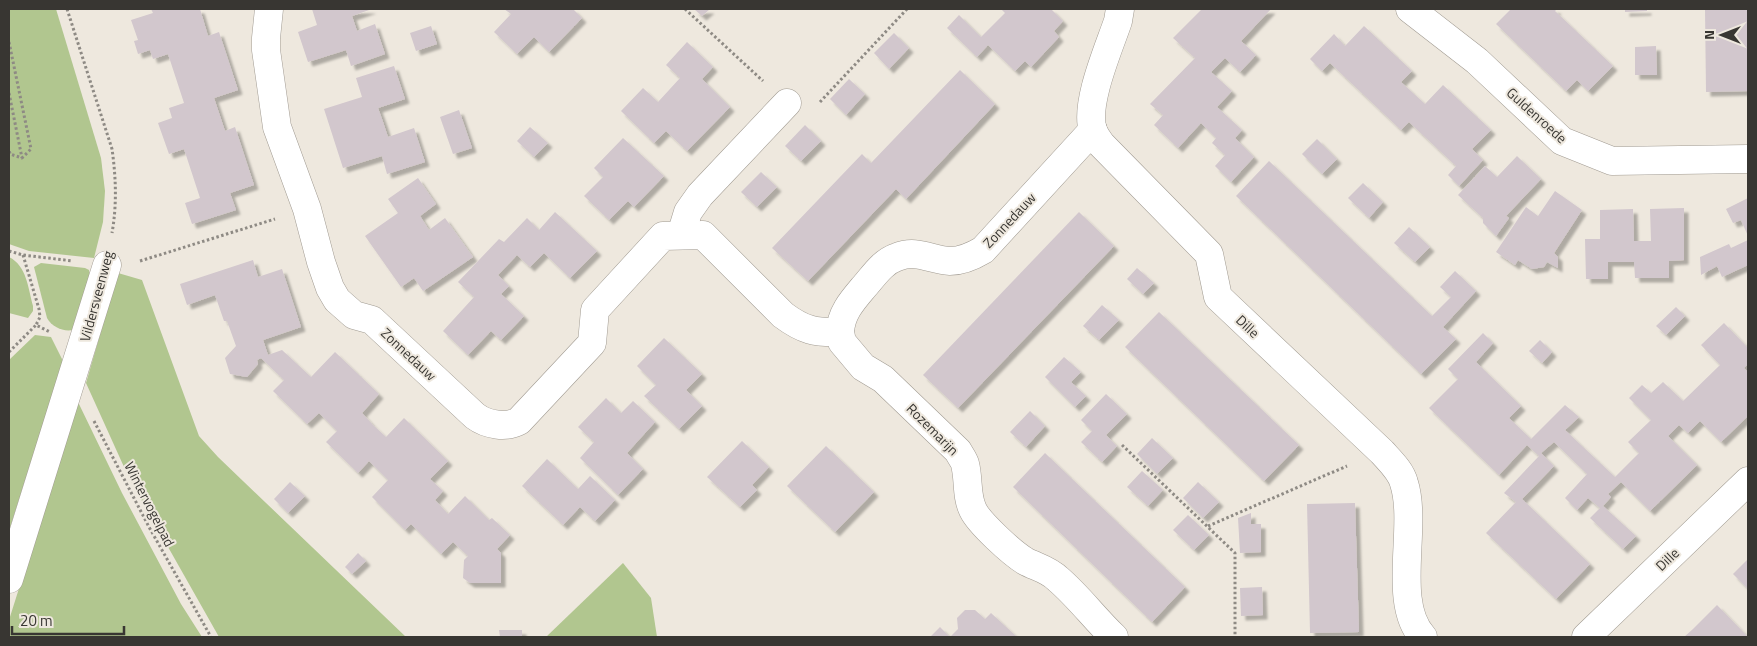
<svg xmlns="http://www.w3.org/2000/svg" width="1757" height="646" font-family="'Titillium Web',sans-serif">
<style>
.green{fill:#b1c68f}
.building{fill:#d2c7cd;filter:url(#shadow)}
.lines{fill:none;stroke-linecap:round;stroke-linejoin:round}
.minor-casing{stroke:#a19b92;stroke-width:29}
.path{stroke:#8e8a84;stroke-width:3;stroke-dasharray:2.5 2.5;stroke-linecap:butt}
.minor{stroke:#fff;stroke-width:28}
.labels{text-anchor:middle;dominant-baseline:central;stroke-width:4;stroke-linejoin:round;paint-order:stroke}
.street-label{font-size:14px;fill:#383632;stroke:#eee8de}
</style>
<defs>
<filter id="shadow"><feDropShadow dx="4.5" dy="4.5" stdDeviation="1" flood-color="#0004"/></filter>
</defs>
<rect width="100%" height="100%" fill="#eee8de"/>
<g class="green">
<polygon points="9,9 56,9 101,158 105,191 103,222 94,258 29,251 9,244"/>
<path d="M 9,257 C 27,266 28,288 33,306 L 33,311 L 28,318 L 9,313 Z"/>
<path d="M 41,263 L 85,268 L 89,270 L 90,275 L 73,330 C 63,332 52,327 47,318 L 34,267 Z"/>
<polygon points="118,273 142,280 199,436 218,457 406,637 219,637 129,478 86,383"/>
<polygon points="35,335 51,337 63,361 9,531 9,360"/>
<polygon points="78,402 122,493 181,604 202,637 9,637 9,620"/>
<polygon points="623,563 651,598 657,637 546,637"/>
</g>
<g class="building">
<polygon points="151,9 200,9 208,36 219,32 238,90 214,98 225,131 235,127 254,185 230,193 236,210 192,224 185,203 200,198 184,149 169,154 158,123 172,118 169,108 184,103 168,54 153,59 150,50 138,54 134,41 138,40 131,20 153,13"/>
<polygon points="312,9 372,9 352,16 357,31 375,24 385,54 351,66 346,50 308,62 298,32 317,25"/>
<polygon points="504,9 573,9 582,18 549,52 534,37 517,54 494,32 511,14"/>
<polygon points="694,9 710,9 702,16"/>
<polygon points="1001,9 1051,9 1063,21 1054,31 1059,37 1031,67 1025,61 1015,71 988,45 977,57 947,28 959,15 981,37 1005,13"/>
<polygon points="1202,9 1271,9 1241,41 1256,55 1240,72 1225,58 1211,72 1232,91 1217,107 1242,130 1235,138 1254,157 1231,182 1215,166 1225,155 1212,143 1216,138 1201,123 1178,148 1154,125 1163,115 1150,104 1195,58 1173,38"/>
<polygon points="1511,9 1557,9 1555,11 1613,66 1588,91 1577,80 1566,91 1496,24"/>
<polygon points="1625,9 1647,9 1647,11 1625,12"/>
<polygon points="1705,9 1748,9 1748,91 1706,92"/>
<polygon points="431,26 437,44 416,51 410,33"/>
<polygon points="1364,26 1412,71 1401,82 1425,104 1443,85 1491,130 1472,149 1483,160 1459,186 1448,175 1456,166 1409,122 1401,130 1330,63 1322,71 1310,59 1334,34 1345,46"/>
<polygon points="894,33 909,48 889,69 874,53"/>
<polygon points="687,42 713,67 702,79 730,107 687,151 666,131 654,143 621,111 643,88 658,102 680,78 666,65"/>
<polygon points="1656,46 1657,75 1635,75 1635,47"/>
<polygon points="394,66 405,99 378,108 383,122 388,137 414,128 425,162 387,174 382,156 343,168 324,109 362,97 356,78"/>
<polygon points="960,70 995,104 906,199 896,189 808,281 772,248 862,154 871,163"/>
<polygon points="849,79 865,94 846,115 830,99"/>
<polygon points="459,110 472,148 453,154 440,117"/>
<polygon points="805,125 821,141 801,161 785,146"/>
<polygon points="530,127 548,143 534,157 517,141"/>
<polygon points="623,138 664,176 634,207 628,201 609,220 584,196 603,177 594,168"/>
<polygon points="1317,139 1337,159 1322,174 1302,154"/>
<polygon points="1517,156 1541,179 1506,216 1509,218 1496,236 1483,223 1483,218 1458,195 1485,166 1497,177"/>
<polygon points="1269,161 1432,316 1451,297 1440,287 1455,271 1476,291 1443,327 1456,339 1421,374 1236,196"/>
<polygon points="761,172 777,187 757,207 741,192"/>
<polygon points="418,178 436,204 420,216 429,230 445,218 473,257 423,291 414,278 401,287 365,236 398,213 388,199"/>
<polygon points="1363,183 1383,202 1369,218 1348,198"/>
<polygon points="1555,191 1582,210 1554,253 1558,257 1558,268 1547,262 1544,267 1532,269 1518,260 1515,265 1496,252 1526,207 1538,216"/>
<polygon points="1748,198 1748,236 1741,220 1733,223 1726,209"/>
<polygon points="1684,208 1684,260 1669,261 1669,278 1635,278 1634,262 1608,262 1608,279 1586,279 1585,239 1600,239 1600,210 1633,209 1634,241 1651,241 1650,209"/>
<polygon points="555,212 597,251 570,278 544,253 530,267 517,255 498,275 509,286 501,294 524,316 501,340 491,331 468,355 443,331 474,297 458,282 499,239 504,242 527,218 539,230"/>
<polygon points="1079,212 1114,246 958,408 923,375"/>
<polygon points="1409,227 1430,247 1415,262 1394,243"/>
<polygon points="1748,240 1748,265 1722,277 1717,266 1701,275 1700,257 1729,244 1731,248"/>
<polygon points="253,260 258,277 282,269 301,327 263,340 268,355 282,350 311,377 335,352 379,394 362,413 373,425 386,437 404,418 448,461 430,479 443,491 435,500 448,514 465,496 489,520 492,518 510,535 497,549 501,553 501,583 470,583 463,578 464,560 468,556 453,542 441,554 411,524 405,530 372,497 388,480 369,461 358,473 326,442 337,431 319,413 307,424 273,391 284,380 261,358 257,360 258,364 247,377 230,374 225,358 236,346 227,321 224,321 215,295 187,305 180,284"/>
<polygon points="1137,268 1154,283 1143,294 1127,279"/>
<polygon points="1102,305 1119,320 1099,340 1083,326"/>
<polygon points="1676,307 1685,316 1666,335 1656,326"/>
<polygon points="1159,312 1299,445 1264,481 1125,347"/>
<polygon points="1724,323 1748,348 1748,364 1744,368 1748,372 1748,416 1721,442 1700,421 1688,433 1679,425 1668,436 1697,465 1650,511 1621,482 1608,494 1611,497 1603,506 1636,536 1623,549 1590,518 1600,508 1588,498 1577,510 1565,498 1587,474 1554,442 1541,453 1554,466 1522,499 1590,564 1556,599 1486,533 1516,502 1504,493 1539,456 1527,445 1499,475 1429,408 1458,379 1448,369 1483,333 1493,343 1476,362 1521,406 1509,418 1531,439 1565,405 1579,417 1565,430 1615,477 1639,453 1628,442 1651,420 1629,398 1642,385 1651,393 1663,382 1683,401 1720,365 1701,345"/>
<polygon points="664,338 702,374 686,390 702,406 679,429 644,396 656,385 637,366"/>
<polygon points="1540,340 1552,352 1542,363 1529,351"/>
<polygon points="1064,357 1081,372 1071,382 1086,396 1075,407 1045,377"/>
<polygon points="1106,394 1127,414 1106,435 1117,446 1102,462 1081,442 1092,431 1081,420"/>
<polygon points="606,398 621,413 633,401 655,422 627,453 643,469 618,495 580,458 594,442 578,427"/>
<polygon points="1030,411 1045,426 1026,447 1010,432"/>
<polygon points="1152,438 1173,458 1157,474 1137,454"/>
<polygon points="742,441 769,467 752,485 757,490 740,507 707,477"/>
<polygon points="826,446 874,492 835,532 787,486"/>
<polygon points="1045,453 1185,587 1152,622 1013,487"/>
<polygon points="547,459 578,489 590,476 615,500 595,521 580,507 563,525 522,486"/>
<polygon points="1142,471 1163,490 1148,506 1127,487"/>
<polygon points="290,482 305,496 288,513 274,499"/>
<polygon points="1198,482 1219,502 1203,518 1183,498"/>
<polygon points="1355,503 1359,632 1310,633 1307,504"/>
<polygon points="1251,513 1251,524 1261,524 1261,552 1240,553 1238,518"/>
<polygon points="1188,515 1209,535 1194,550 1173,530"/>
<polygon points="358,553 366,561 352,574 345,567"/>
<polygon points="1748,559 1748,589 1733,574"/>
<polygon points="1262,587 1263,615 1241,616 1240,588"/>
<polygon points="1717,605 1748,637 1684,637 1693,629"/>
<polygon points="965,610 975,610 985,619 991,613 1017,637 930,637 940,627 950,637 958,629 957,618"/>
<polygon points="499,630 522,630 522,637 500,637"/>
</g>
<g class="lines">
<g class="minor-casing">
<g id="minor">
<path d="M 269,9 L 266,38 L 266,50 L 277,127 L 307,209 L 321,262 L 330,288 L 337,300 L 354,315 L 372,320 L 475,416 C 487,425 506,428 519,421 L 592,343 L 595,310 L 663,236 L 703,235 L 783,315 C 803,330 815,333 840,332 C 841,314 851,302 863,288 C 873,277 882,262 897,257 C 917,249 931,260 950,261 C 963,261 973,256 983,250 L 1093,130"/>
<path d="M 1120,9 L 1118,21 C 1109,48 1084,104 1093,131 C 1095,135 1098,140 1101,144 L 1209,254 L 1218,297 L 1382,452 C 1390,461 1401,471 1404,483 C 1418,527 1391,602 1423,637"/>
<polyline points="1410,9 1477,61 1562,141 1612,161 1748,159"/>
<polyline points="681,235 688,212 700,195 787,103"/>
<path d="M 840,332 L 842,342 L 863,367 L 883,379 L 958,451 C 960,455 964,460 965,464 C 969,479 966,496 973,510 C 979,523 1012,553 1025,561 C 1036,567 1048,569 1058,579 C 1079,597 1094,618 1114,637"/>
<polyline points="9,579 107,265"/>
<polyline points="1586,637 1748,481"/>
</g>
</g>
<g class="path">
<path d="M 67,9 L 112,149 C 116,177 117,205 112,233"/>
<polyline points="685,9 763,81"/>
<polyline points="9,42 31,149 22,158 10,154 9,149"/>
<polyline points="9,93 22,158"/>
<polyline points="820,102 907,9"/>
<polyline points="9,251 23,255 73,261"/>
<polyline points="23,255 39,309 40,317 36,325"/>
<polyline points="140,261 275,219"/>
<polyline points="9,352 36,325 50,332"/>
<polyline points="94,421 149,527 211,637"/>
<polyline points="1122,445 1235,553 1235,637"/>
<polyline points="1208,526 1347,466"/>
</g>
<use href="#minor" class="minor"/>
</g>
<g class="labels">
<g class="street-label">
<text transform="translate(1537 115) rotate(42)">Guldenroede</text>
<text transform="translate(1009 220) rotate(-47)">Zonnedauw</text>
<text transform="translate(96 296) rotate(-75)">Vildersveenweg</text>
<text transform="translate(1248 326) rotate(43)">Dille</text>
<text transform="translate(409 354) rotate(43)">Zonnedauw</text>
<text transform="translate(933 429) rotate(45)">Rozemarijn</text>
<text transform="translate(150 504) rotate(63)">Wintervogelpad</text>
<text transform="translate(1667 559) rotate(-44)">Dille</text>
</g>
</g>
<rect width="1757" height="646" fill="none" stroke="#383632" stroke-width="20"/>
<g transform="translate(1722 35) rotate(270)" stroke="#eee8de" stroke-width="4" paint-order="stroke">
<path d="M0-4L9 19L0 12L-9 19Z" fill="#383632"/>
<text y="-8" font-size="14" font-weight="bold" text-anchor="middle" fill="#383632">N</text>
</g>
<path d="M12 626v8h112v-8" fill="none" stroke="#383632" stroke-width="2.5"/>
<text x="20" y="626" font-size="15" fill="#383632" stroke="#eee8de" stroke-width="4" paint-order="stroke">20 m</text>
</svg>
